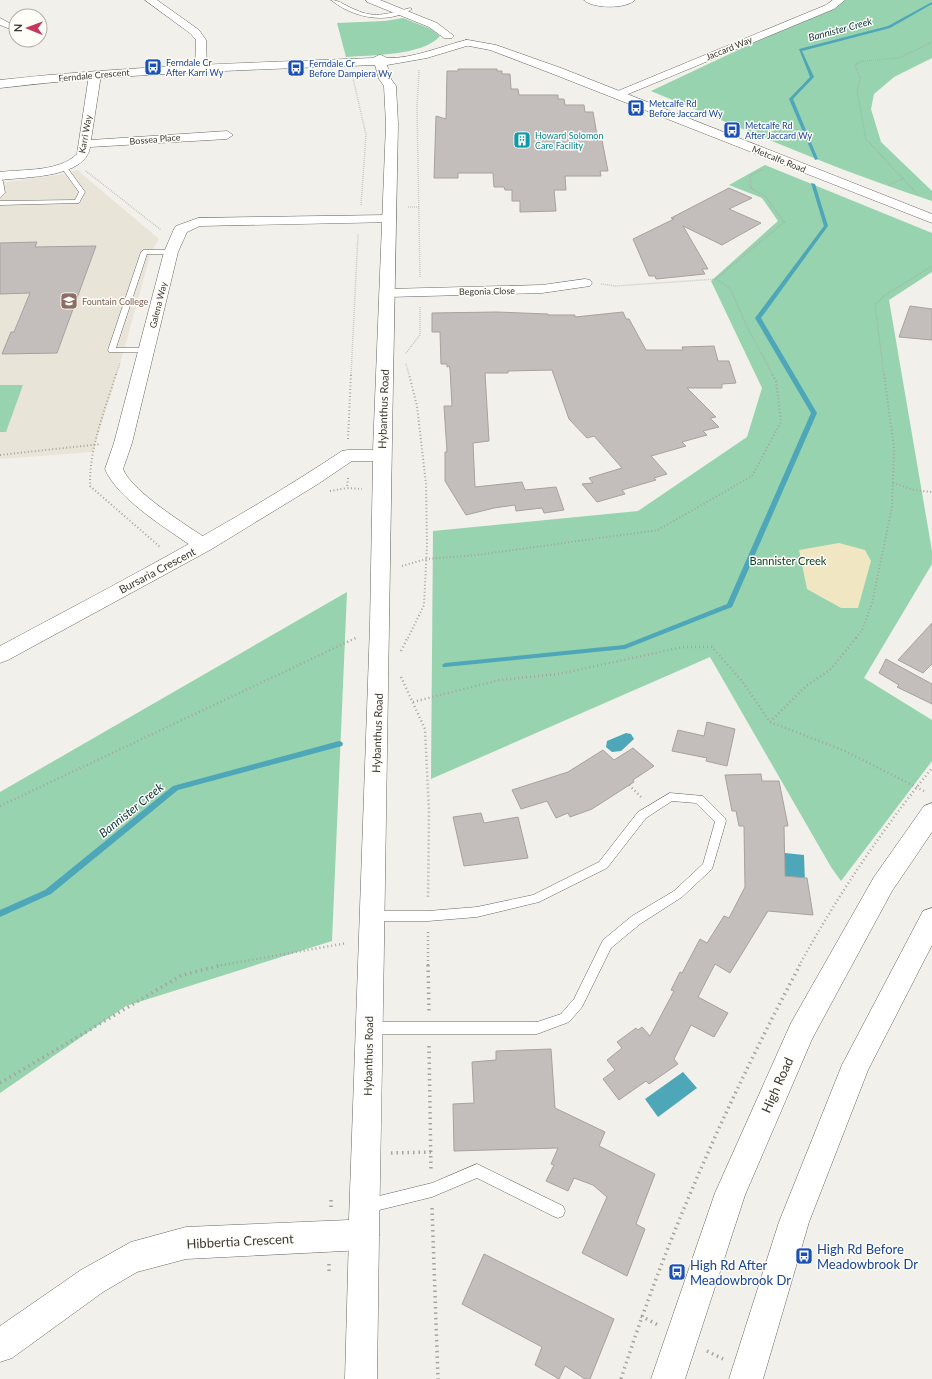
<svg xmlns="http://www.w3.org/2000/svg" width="932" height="1379" font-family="Lato,sans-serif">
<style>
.built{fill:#e8e4d8}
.green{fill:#97d3ae}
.sand{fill:#f0e6c1}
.water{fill:#4ea6b9}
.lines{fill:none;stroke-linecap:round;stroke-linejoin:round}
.stream{fill:#4ea6b9;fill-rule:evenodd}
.building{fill:#c3bdbb;stroke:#a7a19f}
.service-casing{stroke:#686661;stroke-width:1}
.minor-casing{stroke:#686661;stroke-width:1}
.tertiary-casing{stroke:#686661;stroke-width:1}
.secondary-casing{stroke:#686661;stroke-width:1}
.primary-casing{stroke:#686661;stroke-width:1}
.path-far3{stroke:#a5a4a0;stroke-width:1.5;stroke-dasharray:0.5 1.5;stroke-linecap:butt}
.path-far2{stroke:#a5a4a0;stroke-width:2;stroke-dasharray:1 2.5;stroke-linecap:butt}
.path-far1{stroke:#a5a4a0;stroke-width:2.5;stroke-dasharray:1 3;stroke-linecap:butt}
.path{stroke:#a5a4a0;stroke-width:3.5;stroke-dasharray:1.5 4;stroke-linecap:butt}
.service{fill:#fff;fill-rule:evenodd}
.minor{fill:#fff;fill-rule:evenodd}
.tertiary{fill:#fff;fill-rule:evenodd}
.secondary{fill:#fff;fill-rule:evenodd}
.primary{fill:#fff;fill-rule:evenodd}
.labels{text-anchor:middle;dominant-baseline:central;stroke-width:3;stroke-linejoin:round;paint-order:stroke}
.far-street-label{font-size:9px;fill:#3a3937;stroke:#fffdf7}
.far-transit-label{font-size:9px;fill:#164399;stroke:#fffdf7;text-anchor:start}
.far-culture-label{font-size:9px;fill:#0d838f;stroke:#fffdf7;text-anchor:start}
.far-education-label{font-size:9px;fill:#785e54;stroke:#fffdf7;text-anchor:start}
.far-water-label{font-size:10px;font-style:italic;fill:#0a353e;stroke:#fffdf7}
.street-label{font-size:11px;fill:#3a3937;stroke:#fffdf7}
.park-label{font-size:11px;fill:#0b4026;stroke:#fffdf7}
.water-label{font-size:12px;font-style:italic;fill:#0a353e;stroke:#fffdf7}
.near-street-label{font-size:13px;fill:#3a3937;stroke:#fffdf7}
.near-transit-label{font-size:13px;fill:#164399;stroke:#fffdf7;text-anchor:start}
</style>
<rect width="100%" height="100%" fill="#f1f0ea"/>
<polygon class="built" points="77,170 159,239 151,252 124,350 93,452 0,459 0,183 65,174"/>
<g class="green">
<path d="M 844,0 L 932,0 L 932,58 L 894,77 L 874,94 L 871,109 L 881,142 L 932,191 L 932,201 C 836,170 744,129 651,91 Z"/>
<path d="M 403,18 L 431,29 L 440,36 C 423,56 370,55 346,57 L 337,23 L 385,21 Z"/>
<polygon points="765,165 932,233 932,272 889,300 932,551 932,564 864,678 932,720 932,761 841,881 831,867 710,657 431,779 433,531 638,511 747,437 762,388 711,281 778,221 762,198 729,185"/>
<polygon points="0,385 23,385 6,432 0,432"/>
<polygon points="347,592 332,941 126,1006 0,1093 0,792"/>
</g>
<polygon class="sand" points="839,543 865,550 871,561 858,608 841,608 807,589 799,550"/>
<g class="water">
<polygon points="626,733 631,734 634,739 621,751 612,752 606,747 607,741"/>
<polygon points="785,853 804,855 805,884 785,880"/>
<polygon points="683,1072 697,1088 658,1117 645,1099"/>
</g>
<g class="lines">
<g class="stream">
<polygon points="932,2 932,4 890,28 802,51 814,77 793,99 818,159 815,160 789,99 810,77 799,49 888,26"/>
<polygon points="811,183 815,184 828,226 761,318 817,413 732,607 625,649 445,667 443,667 442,665 445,663 624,645 727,604 811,413 755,318 824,226"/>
<polygon points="339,741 342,742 343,744 342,746 178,790 51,894 0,917 0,910 45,890 173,786"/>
</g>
</g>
<g class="building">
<polygon points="458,69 497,69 497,71 502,71 502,74 510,74 511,89 518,89 519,95 558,95 558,99 564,99 565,105 584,105 585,112 593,112 597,135 601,135 608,171 600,171 601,176 565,176 566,190 554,190 556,211 520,212 520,201 512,201 512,190 505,190 504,187 494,187 493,173 458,173 458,178 434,178 436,116 446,119 447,71 458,71"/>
<polygon points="729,188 752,198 729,209 761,223 722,245 683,226 708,269 702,269 705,274 656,279 655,276 649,276 633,239 674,219 671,218"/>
<polygon points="37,242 35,247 96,246 57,353 2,354 11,332 14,332 30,293 0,294 0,243"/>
<polygon points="910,306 932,309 932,340 899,337"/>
<polygon points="497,312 548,314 548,315 575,315 575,317 623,312 626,319 629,319 646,350 683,350 682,347 714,346 718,361 729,361 736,383 722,384 722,388 687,388 716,417 710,418 719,427 703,431 707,435 682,442 686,446 651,456 667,474 654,478 656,480 622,490 625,494 597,502 582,484 593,483 589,478 622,468 594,436 587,438 569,419 552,370 508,371 508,373 485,373 489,441 473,443 475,487 522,482 525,490 556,487 564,510 544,513 542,508 516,511 515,505 494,508 466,515 445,481 445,452 447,452 444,406 452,406 450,369 449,366 447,367 447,364 441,364 440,332 432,332 432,313"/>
<polygon points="932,623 932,664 923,673 898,660"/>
<polygon points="886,659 932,684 932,704 897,687 899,685 879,673"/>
<polygon points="707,722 735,729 727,766 706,761 707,758 672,751 678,730 704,736"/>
<polygon points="633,748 654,766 633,780 634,782 592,809 570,817 568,813 556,818 547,801 521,809 512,790 568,772 603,750 614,760"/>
<polygon points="761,774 762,781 779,781 788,826 784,826 785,876 807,878 813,915 768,911 730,973 715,964 698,997 728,1013 714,1037 691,1025 674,1059 678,1064 649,1084 646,1081 619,1100 603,1079 615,1070 607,1060 622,1048 617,1042 636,1028 638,1030 642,1027 650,1036 674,991 671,990 680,972 682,973 700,939 707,943 724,916 729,918 745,887 744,826 739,826 736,811 732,811 725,775"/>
<polygon points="481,813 484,823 518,817 528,858 464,866 453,817"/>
<polygon points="551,1049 555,1108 605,1132 599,1146 655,1174 636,1224 645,1229 627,1276 582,1253 607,1197 593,1185 574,1178 568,1191 546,1181 554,1165 551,1164 558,1148 454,1151 453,1104 474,1103 472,1062 496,1060 496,1051"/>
<polygon points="484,1254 614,1319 590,1379 585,1379 565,1366 559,1379 535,1365 542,1347 462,1304"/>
</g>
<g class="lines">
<g class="service-casing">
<g id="service">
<path d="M 331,0 C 340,0 347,7 356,10 C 375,19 391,13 410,8 L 412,9 C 387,25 353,18 331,0 Z"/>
<polygon points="64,165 66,166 85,192 79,203 0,205 0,201 75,200 79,192 61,167"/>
<polygon points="0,179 3,181 5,193 0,198"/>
<polygon points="144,250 171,250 174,252 171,254 147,254 116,348 147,348 151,350 147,352 109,352 108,350 141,252"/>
<polygon points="670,793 703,796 725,818 726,821 712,869 682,897 640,924 611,948 582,1007 569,1022 537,1034 369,1034 365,1032 363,1028 365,1024 369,1022 537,1022 561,1014 574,999 603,940 632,916 674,891 703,864 715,822 696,803 672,801 646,818 607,868 539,902 477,917 428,921 372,921 368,920 366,916 368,912 372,911 428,911 477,907 533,895 599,862 638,812"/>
<polygon points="477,1164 563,1206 565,1211 563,1216 558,1218 553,1216 477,1178 432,1197 367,1213 362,1211 360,1206 362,1201 367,1199 432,1183"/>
</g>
</g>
<g class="minor-casing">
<g id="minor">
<polygon points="145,0 157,0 199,30 206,40 207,68 205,70 201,71 195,68 196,40 191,34"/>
<path d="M 584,0 L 635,0 C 627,9 592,9 584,0 Z"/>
<polygon points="833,0 845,0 834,9 621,97 613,97 611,95 613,93 826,5"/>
<polygon points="0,18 15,26 10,29 0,25"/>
<path d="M 95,72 L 101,75 L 91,140 L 227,131 L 233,135 L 227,139 L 90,147 C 86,178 25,177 0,180 L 0,172 C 24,169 59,172 77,154 L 89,75 Z"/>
<path d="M 389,215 L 394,216 L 396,219 L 394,222 L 200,226 L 187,232 L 178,252 L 132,443 L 123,469 C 132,492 188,526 210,541 L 212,545 L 210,549 L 203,551 L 196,549 C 170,531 117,499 105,469 L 114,443 L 164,252 L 174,229 L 176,226 L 198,218 Z"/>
<polygon points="585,279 590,280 592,283 590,286 542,293 388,297 383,296 381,293 383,290 388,289 542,285"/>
<polygon points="364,1220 374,1225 379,1235 377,1379 345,1379 349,1235 354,1225"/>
</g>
</g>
<g class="tertiary-casing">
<path id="tertiary" d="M 466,40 L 470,41 L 472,43 L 470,45 L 427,58 L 387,65 L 391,79 L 396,86 L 398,124 C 390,494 386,865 379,1235 L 375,1246 L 364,1250 L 186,1259 L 137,1272 L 103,1292 L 12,1358 L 0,1362 L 0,1326 L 81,1270 L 131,1242 L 186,1227 L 349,1220 L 370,625 L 373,461 L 352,461 L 318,484 L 210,550 L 8,660 L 0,663 L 0,646 C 116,584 232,524 342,451 L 348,450 L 373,450 L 386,124 L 384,86 L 379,79 L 375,65 C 250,70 125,73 0,88 L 0,80 C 124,66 249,63 373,58 L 379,55 C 383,55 384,57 387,58 C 412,59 442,46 466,40 Z"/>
</g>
<g class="secondary-casing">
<g id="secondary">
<polygon points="366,0 380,0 437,23 454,36 452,38 444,38 429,27 367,2"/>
<polygon points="468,40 496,45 561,68 932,214 932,223 553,74 490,50 464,45 462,43 464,41"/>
</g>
</g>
<g class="primary-casing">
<g id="primary">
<polygon points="932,803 932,832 892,891 812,1039 745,1195 685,1379 651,1379 715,1193 791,1023 874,877 924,806"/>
<polygon points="932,908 932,945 868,1070 809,1222 763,1379 729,1379 779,1222 842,1065 923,911"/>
</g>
</g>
<g class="path-far3">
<polyline points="419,70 417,106 420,277"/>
<polyline points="353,78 366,135 361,205"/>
<polyline points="86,171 161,230"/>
<polyline points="889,185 904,178"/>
<polyline points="918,195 866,139 857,91 860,78 855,65 862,61 899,58 932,42"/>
<polyline points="408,207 420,207"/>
<polyline points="716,279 730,288 747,327 773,375"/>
<polyline points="601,284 616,286 716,279 784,222 766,197 751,188 750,176 763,169"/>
<polyline points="406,353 420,335 420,306"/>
<polyline points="406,364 409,375"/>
<polyline points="116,375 120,363"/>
<polyline points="351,375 358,234"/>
<polyline points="884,375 875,305 884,296 932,266"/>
</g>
<g class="path-far2">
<path d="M 116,374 C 105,410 89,448 90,486 L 160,547"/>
<polyline points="348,439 351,374"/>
<polyline points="0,455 101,444"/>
<polyline points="348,478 347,488 362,489"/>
<polyline points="893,483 914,490 932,492"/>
<polyline points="330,491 347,488"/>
<polyline points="402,566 426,559 477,555 658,530 752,476 781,422 776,381 772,374"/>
<polyline points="408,638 424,605 427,546 426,484 417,406 409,374"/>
<polyline points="856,638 862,630 872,603 892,507 894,448 884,374"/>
</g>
<g class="path-far1">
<polyline points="401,651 408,637"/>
<polyline points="401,677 425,729 429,811 428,899"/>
<polyline points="413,702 499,680 559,674 683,647 712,647 742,681 770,722 806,686 831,669 857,637"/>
<polyline points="770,722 845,751 926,792"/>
<polyline points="629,785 641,797"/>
<polyline points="0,806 358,637"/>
<polyline points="428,932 428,966"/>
<polyline points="217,966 347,943"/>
<path d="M 799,966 C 837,896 882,830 932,768"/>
</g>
<g class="path">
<polyline points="428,965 429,1011"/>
<polyline points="429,1046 431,1171"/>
<polyline points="0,1083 182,975 222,965"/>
<polyline points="391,1153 431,1152"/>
<polyline points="331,1200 331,1209"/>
<polyline points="432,1208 438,1379"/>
<polyline points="329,1264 329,1272"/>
<polyline points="641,1316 658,1325"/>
<polyline points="707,1351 723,1359"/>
<path d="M 621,1379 C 667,1236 729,1098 800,965"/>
</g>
<use href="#service" class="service"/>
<use href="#minor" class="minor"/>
<use href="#tertiary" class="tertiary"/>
<use href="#secondary" class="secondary"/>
<use href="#primary" class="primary"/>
</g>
<defs>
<g id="bus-square" transform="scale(0.9)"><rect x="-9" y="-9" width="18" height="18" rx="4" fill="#1a4fb4" stroke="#fffdf7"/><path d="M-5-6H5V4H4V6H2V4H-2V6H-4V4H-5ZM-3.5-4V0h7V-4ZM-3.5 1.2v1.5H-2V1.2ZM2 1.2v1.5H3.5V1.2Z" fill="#fff"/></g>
<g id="building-square" transform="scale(0.9)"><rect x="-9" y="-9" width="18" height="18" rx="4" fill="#0f9aa8" stroke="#fffdf7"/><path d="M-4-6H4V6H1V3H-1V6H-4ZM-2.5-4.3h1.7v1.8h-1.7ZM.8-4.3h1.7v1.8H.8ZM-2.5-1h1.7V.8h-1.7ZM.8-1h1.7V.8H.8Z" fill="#fff"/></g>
<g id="school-square" transform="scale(0.9)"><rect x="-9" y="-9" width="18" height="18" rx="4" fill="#8d6e63" stroke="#fffdf7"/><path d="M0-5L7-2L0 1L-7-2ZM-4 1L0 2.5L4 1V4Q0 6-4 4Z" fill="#fff"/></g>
</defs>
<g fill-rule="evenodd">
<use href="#bus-square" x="153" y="67"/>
<use href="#bus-square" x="296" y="68"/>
<use href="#bus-square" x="636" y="108"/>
<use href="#bus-square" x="732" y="130"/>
<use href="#building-square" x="522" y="140"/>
<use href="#school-square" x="69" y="301"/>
<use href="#bus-square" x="804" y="1256"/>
<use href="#bus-square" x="677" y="1272"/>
</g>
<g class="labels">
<g class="far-street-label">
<text transform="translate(729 48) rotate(-22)">Jaccard Way</text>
<text transform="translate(94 75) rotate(-5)">Ferndale Crescent</text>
<text transform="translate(85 134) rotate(-80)">Karri Way</text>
<text transform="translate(155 139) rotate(-5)">Bossea Place</text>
<text transform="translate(779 159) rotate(22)">Metcalfe Road</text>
<text transform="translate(487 291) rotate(-1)">Begonia Close</text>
<text transform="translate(158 305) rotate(-76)">Galena Way</text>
</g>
<g class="far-transit-label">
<text x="166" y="62">Ferndale Cr<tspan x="166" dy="10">After Karri Wy</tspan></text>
<text x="309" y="63">Ferndale Cr<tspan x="309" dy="10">Before Dampiera Wy</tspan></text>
<text x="649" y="103">Metcalfe Rd<tspan x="649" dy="10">Before Jaccard Wy</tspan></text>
<text x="745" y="125">Metcalfe Rd<tspan x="745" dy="10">After Jaccard Wy</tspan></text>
</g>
<g class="far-culture-label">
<text x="535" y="135">Howard Solomon<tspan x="535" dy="10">Care Facility</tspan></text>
</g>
<g class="far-education-label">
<text x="82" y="301">Fountain College</text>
</g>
<g class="far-water-label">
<text transform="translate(840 29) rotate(-15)">Bannister Creek</text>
</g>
<g class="street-label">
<text transform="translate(383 409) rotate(-88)">Hybanthus Road</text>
<text transform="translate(157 570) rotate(-28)">Bursaria Crescent</text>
<text transform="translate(377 733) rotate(-88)">Hybanthus Road</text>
<text transform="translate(368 1056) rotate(-89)">Hybanthus Road</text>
</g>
<g class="park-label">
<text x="788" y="560">Bannister Creek</text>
</g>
<g class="water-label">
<text transform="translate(131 810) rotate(-39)">Bannister Creek</text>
</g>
<g class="near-street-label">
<text transform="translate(777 1085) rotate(-66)">High Road</text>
<text transform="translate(240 1241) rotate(-3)">Hibbertia Crescent</text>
</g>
<g class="near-transit-label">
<text x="817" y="1249">High Rd Before<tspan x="817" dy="15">Meadowbrook Dr</tspan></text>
<text x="690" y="1265">High Rd After<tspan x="690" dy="15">Meadowbrook Dr</tspan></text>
</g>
</g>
<g transform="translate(28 28) rotate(271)"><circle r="19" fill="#fffdf7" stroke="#b0afaa"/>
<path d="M0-3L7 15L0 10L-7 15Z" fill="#c6375d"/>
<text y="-6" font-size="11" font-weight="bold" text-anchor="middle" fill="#3a3937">N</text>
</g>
</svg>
